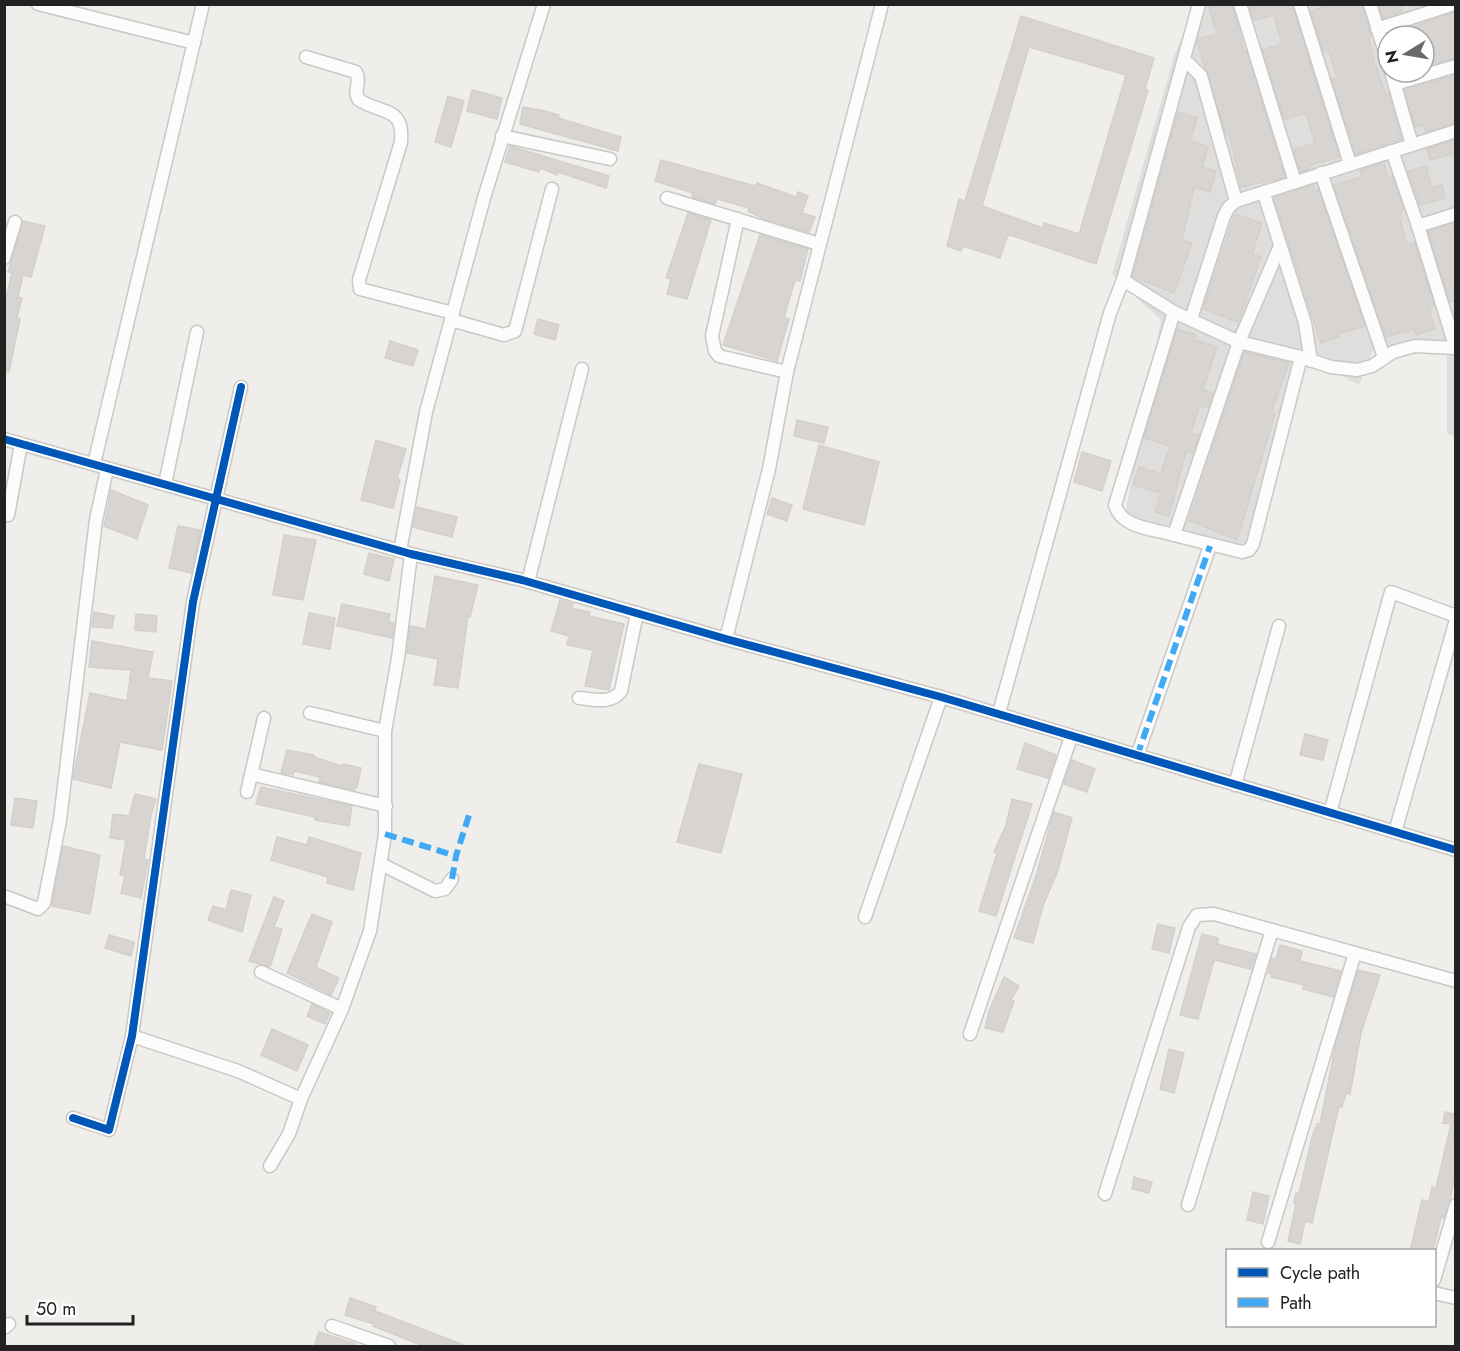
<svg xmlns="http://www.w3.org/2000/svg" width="1460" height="1351" font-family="Jost,sans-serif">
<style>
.residential{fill:#dfdedc;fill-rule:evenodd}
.building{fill:#d7d4d2;stroke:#d3d0cc;stroke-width:1.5;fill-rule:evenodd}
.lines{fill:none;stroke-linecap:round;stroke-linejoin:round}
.minor-casing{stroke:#c9c8c7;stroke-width:15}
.minor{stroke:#fdfcfc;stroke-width:12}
.quiet{stroke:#3fa9f5;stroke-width:6;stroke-dasharray:12 6;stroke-linecap:butt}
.cycleway-casing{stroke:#fff;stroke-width:11}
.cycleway{stroke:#0057b8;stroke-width:8}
</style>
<rect width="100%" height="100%" fill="#f0eeeb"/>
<path class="residential" d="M 1196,5 L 1455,5 L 1455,436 L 1447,434 L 1447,346 L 1373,350 L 1359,385 L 1302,356 L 1246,551 L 1175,526 L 1124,520 L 1161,320 L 1112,275 L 1174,56 ZM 1388,36 L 1424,36 L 1424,72 L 1388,72 Z"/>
<g class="building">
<polygon points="1208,4 1232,4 1244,52 1246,51 1285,177 1241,187 1229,133 1226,134 1197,42 1198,39 1217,34"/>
<polygon points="1249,4 1292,4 1339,157 1308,166 1309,169 1300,172 1294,149 1315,143 1306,113 1284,119 1263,50 1282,44 1274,15 1254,20"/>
<polygon points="1332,4 1362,4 1371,36 1368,36 1375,64 1386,95 1389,94 1401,139 1356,154 1332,79 1337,78 1329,50 1323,51 1311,11"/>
<polygon points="1379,4 1400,4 1402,12 1383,18"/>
<polygon points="1455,12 1455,58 1426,66 1424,36 1389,36"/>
<path d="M 1021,16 L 1154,58 L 1145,89 L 1148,90 L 1096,264 L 1010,235 L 1007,237 L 1000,258 L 963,246 L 961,251 L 947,246 L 959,199 L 965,201 ZM 1029,47 L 1126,75 L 1079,234 L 1044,223 L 1043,228 L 982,206 Z"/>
<polygon points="1455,75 1455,123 1426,132 1424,125 1415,127 1405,90"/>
<polygon points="472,90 502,98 497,119 467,111"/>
<polygon points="448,96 464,101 451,147 435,142"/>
<polygon points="523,107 545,111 559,115 558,118 621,137 618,151 520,124"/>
<polygon points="1178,112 1197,118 1190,141 1208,147 1202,167 1216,171 1210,192 1194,187 1182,240 1192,243 1174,293 1133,276"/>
<polygon points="1455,140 1455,153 1430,160 1427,149"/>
<polygon points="510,146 609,176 606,188 558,172 557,175 540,168 539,172 505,162"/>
<polygon points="661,160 755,186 757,183 796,197 798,192 808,196 802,213 815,217 809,232 764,219 748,211 749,208 717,199 715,204 692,197 693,193 655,181"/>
<polygon points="1384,163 1388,177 1392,176 1404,210 1400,211 1401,216 1399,216 1407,245 1415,243 1434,306 1429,308 1435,329 1416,335 1414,329 1386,337 1334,185 1362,177 1360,170"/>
<polygon points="1426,166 1432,188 1442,185 1445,198 1420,205 1408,171"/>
<polygon points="1313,185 1315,190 1318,189 1365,326 1338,334 1339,337 1321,343 1274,198"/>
<polygon points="688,213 711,220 687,299 667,294 671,279 666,278"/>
<polygon points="1235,214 1262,223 1252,254 1261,257 1238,322 1203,309"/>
<polygon points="23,221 45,226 31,277 23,275 18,297 22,298 17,318 20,319 9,372 4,371 4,293 7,294 12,273 8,272"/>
<polygon points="1455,223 1455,300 1450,302 1428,231"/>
<polygon points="760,235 808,249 800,281 795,280 784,317 789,319 777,361 723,345"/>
<polygon points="538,319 559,325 555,340 534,334"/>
<polygon points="1177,329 1196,335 1194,340 1217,347 1203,390 1213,393 1208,407 1199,407 1191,433 1199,435 1193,453 1186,451 1169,516 1155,512 1161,493 1133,485 1139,467 1161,474 1170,446 1144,438"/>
<polygon points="390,341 418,350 413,366 385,358"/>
<polygon points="1244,352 1289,363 1271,413 1275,414 1237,540 1189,520"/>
<polygon points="797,420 828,427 824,443 794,436"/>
<polygon points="376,440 406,449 397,479 400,480 393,508 361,500"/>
<polygon points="819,445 879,462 864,525 803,509"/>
<polygon points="1082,452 1111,461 1102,491 1074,482"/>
<polygon points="111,490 148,505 137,539 104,526"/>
<polygon points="772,498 792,505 787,521 767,514"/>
<polygon points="417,507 457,517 452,537 413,527"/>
<polygon points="178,526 201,530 191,573 169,568"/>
<polygon points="284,535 316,540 303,600 273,595"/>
<polygon points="369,553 394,559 389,581 364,574"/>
<polygon points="435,576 478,585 470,617 468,616 458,688 434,685 438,659 407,653 410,626 426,629"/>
<polygon points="560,600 573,604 571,608 590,612 589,616 624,624 609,690 585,686 593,650 567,645 569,636 551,631"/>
<polygon points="342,604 390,614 388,621 394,623 392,638 337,626"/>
<polygon points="94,612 114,616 112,628 92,627"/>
<polygon points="309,613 335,618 330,649 303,644"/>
<polygon points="136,614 157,616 156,632 135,630"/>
<polygon points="92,641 153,652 148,678 172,681 162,750 120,742 111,788 73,779 90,693 127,701 131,670 89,667"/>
<polygon points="1305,734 1328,740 1323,760 1300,755"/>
<polygon points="1025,743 1056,755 1048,778 1017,769"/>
<polygon points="287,750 314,755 314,757 342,766 343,764 361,768 357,787 354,790 319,782 320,777 294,771 293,775 281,773"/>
<polygon points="1072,760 1095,769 1087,792 1064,784"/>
<polygon points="699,764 742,774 721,853 677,842"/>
<polygon points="261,787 352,806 349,826 315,820 315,817 256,804"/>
<polygon points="135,794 156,799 151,815 144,859 148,860 141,898 121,893 125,876 120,875 126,840 110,838 113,814 129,816"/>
<polygon points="15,798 37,801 33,828 11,825"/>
<polygon points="1012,799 1032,804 996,916 979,911 997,853 994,852 1006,825"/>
<polygon points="1054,812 1072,818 1058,870 1043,906 1033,943 1014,938 1036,876"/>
<polygon points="277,837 307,845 309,837 361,853 353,890 327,883 328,877 271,860"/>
<polygon points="63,846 100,855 90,914 52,906"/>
<polygon points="231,890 251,895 242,932 208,920 213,906 226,910"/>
<polygon points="274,897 284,901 274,927 282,929 270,967 249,961"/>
<polygon points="312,914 332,922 316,967 339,978 331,995 287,973"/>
<polygon points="1158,924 1175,928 1169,953 1152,949"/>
<polygon points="1202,934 1218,938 1217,944 1256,954 1251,969 1214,960 1198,1019 1180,1015"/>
<polygon points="109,935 134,942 131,956 105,948"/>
<polygon points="1280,945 1302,951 1300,961 1341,971 1333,997 1303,989 1304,985 1271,977 1272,974 1268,973 1272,958 1276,959"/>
<polygon points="1358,970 1380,975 1361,1033 1350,1094 1346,1093 1342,1107 1339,1106 1312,1223 1305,1221 1300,1244 1288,1241 1296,1204 1294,1203 1296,1193 1299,1194 1312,1137 1317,1124 1320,1124 1336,1043"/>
<polygon points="1004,977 1019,986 1011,1000 1014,1001 1003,1032 985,1028 989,1011"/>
<polygon points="312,1004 330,1013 325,1024 307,1016"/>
<polygon points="272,1029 308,1045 297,1071 261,1055"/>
<polygon points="1169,1049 1184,1053 1174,1093 1160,1089"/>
<polygon points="1445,1112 1455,1114 1455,1176 1450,1200 1444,1218 1441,1217 1433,1251 1410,1251 1422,1200 1429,1202 1432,1187 1436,1188 1451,1124 1443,1123"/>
<polygon points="1134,1177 1152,1182 1149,1193 1132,1189"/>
<polygon points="1253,1192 1269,1196 1263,1224 1247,1220"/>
<polygon points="350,1298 376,1307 375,1311 469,1347 426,1347 373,1326 374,1324 345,1315"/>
<polygon points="319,1332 356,1344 355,1347 314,1347"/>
</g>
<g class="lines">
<g class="minor-casing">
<g id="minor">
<polyline points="38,4 194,43"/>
<polyline points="1240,4 1295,182"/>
<polyline points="1300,4 1350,164"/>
<polyline points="1370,4 1388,62"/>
<polyline points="1377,29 1454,4"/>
<path d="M 306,57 L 356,72 C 362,82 352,90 359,100 C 383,115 404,106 401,142 L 359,280 L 360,289 L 453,313"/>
<polyline points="1183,64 1189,64 1201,76 1236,201"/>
<polyline points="1391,72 1412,145"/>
<polyline points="1395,84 1456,66"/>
<polyline points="502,136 610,159"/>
<polyline points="1392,151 1418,226 1456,349"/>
<polyline points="1321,173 1384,357"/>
<polyline points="1264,194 1305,323 1311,361"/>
<polyline points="667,198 819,244"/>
<polyline points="738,219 712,336 715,351 719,356 787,372"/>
<polyline points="1418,226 1456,214"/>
<polyline points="4,258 15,222"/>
<polyline points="1123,280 1199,4"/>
<path d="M 1174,312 L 1115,505 C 1121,528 1154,529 1174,535"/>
<polyline points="1191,319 1224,216 1229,207 1236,201 1456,131"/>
<polyline points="451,320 504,335 515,331 552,189"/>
<polyline points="1301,357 1253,544 1249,550 1242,552 1174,535 1239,342 1301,357 1331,367 1357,370 1372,366 1393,352 1415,346 1455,348"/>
<polyline points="4,439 411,554 522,580 726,639 941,697 1456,850"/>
<polyline points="94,464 203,4"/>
<polyline points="165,484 197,332"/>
<polyline points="8,515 21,444"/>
<polyline points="400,551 426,412 484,198 544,4"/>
<polyline points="528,582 582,369"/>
<polyline points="726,639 769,469 787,372 882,4"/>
<path d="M 579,698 C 593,699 611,705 621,691 L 637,613"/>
<polyline points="310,713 385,731"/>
<polyline points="999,713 1110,313 1123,280 1174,312 1239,342 1280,246"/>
<polyline points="1137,756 1210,546"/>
<polyline points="251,774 386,806"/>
<polyline points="1235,785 1279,626"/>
<polyline points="247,792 264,718"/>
<polyline points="1330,813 1391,592 1456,616"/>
<polyline points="1395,832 1456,620"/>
<polyline points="381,864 435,891 445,889 452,879"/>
<polyline points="4,896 38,909 44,903 60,820 96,520 107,469"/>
<polyline points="865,917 941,697"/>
<polyline points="261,972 342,1009"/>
<polyline points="970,1034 1071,737"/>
<polyline points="132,1036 238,1071 301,1099"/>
<polyline points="73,1118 109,1130 132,1036 193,602 241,387"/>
<polyline points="270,1166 289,1134 301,1099 342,1009 370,931 385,834 385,731 398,658 411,554"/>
<polyline points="1105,1194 1189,927 1197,915 1214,914 1456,981"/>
<polyline points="1188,1205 1272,930"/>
<polyline points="1268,1242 1355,953"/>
<polyline points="1434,1280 1456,1205"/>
<polyline points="1434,1293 1456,1298"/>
<polyline points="332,1326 389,1346"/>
<polyline points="4,1328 9,1324"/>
</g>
</g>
<use href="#minor" class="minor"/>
<g class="quiet">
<polyline points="1137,756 1210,546"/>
<polyline points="385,834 456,856"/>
<polyline points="452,879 456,856 470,812"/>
</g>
<g class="cycleway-casing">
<g id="cycleway">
<polyline points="4,439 411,554 522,580 726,639 941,697 1456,850"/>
<polyline points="73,1118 109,1130 132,1036 193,602 241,387"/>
</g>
</g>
<use href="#cycleway" class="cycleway"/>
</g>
<rect width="1460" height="1351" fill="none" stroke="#222222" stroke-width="12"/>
<rect x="1226" y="1249" width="210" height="78" fill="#ffffff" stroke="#a7a7a7" stroke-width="1.5"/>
<rect x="1238" y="1268" width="30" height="9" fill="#0057b8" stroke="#a7a7a7" stroke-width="1.5"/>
<text x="1280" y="1279" font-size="18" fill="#222222">Cycle path</text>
<rect x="1238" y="1298" width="30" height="9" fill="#3fa9f5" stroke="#a7a7a7" stroke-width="1.5"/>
<text x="1280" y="1309" font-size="18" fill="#222222">Path</text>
<g transform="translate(1406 54) rotate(259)"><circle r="28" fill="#ffffff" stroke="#a7a7a7" stroke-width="1.5"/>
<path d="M0-4.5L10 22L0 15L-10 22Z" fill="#6a6968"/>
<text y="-9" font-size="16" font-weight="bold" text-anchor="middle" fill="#222222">N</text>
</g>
<path d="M27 1315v9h106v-9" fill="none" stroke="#222222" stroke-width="3"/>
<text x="36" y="1315" font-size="18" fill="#222222" stroke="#ffffff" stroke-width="4.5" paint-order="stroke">50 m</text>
</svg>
